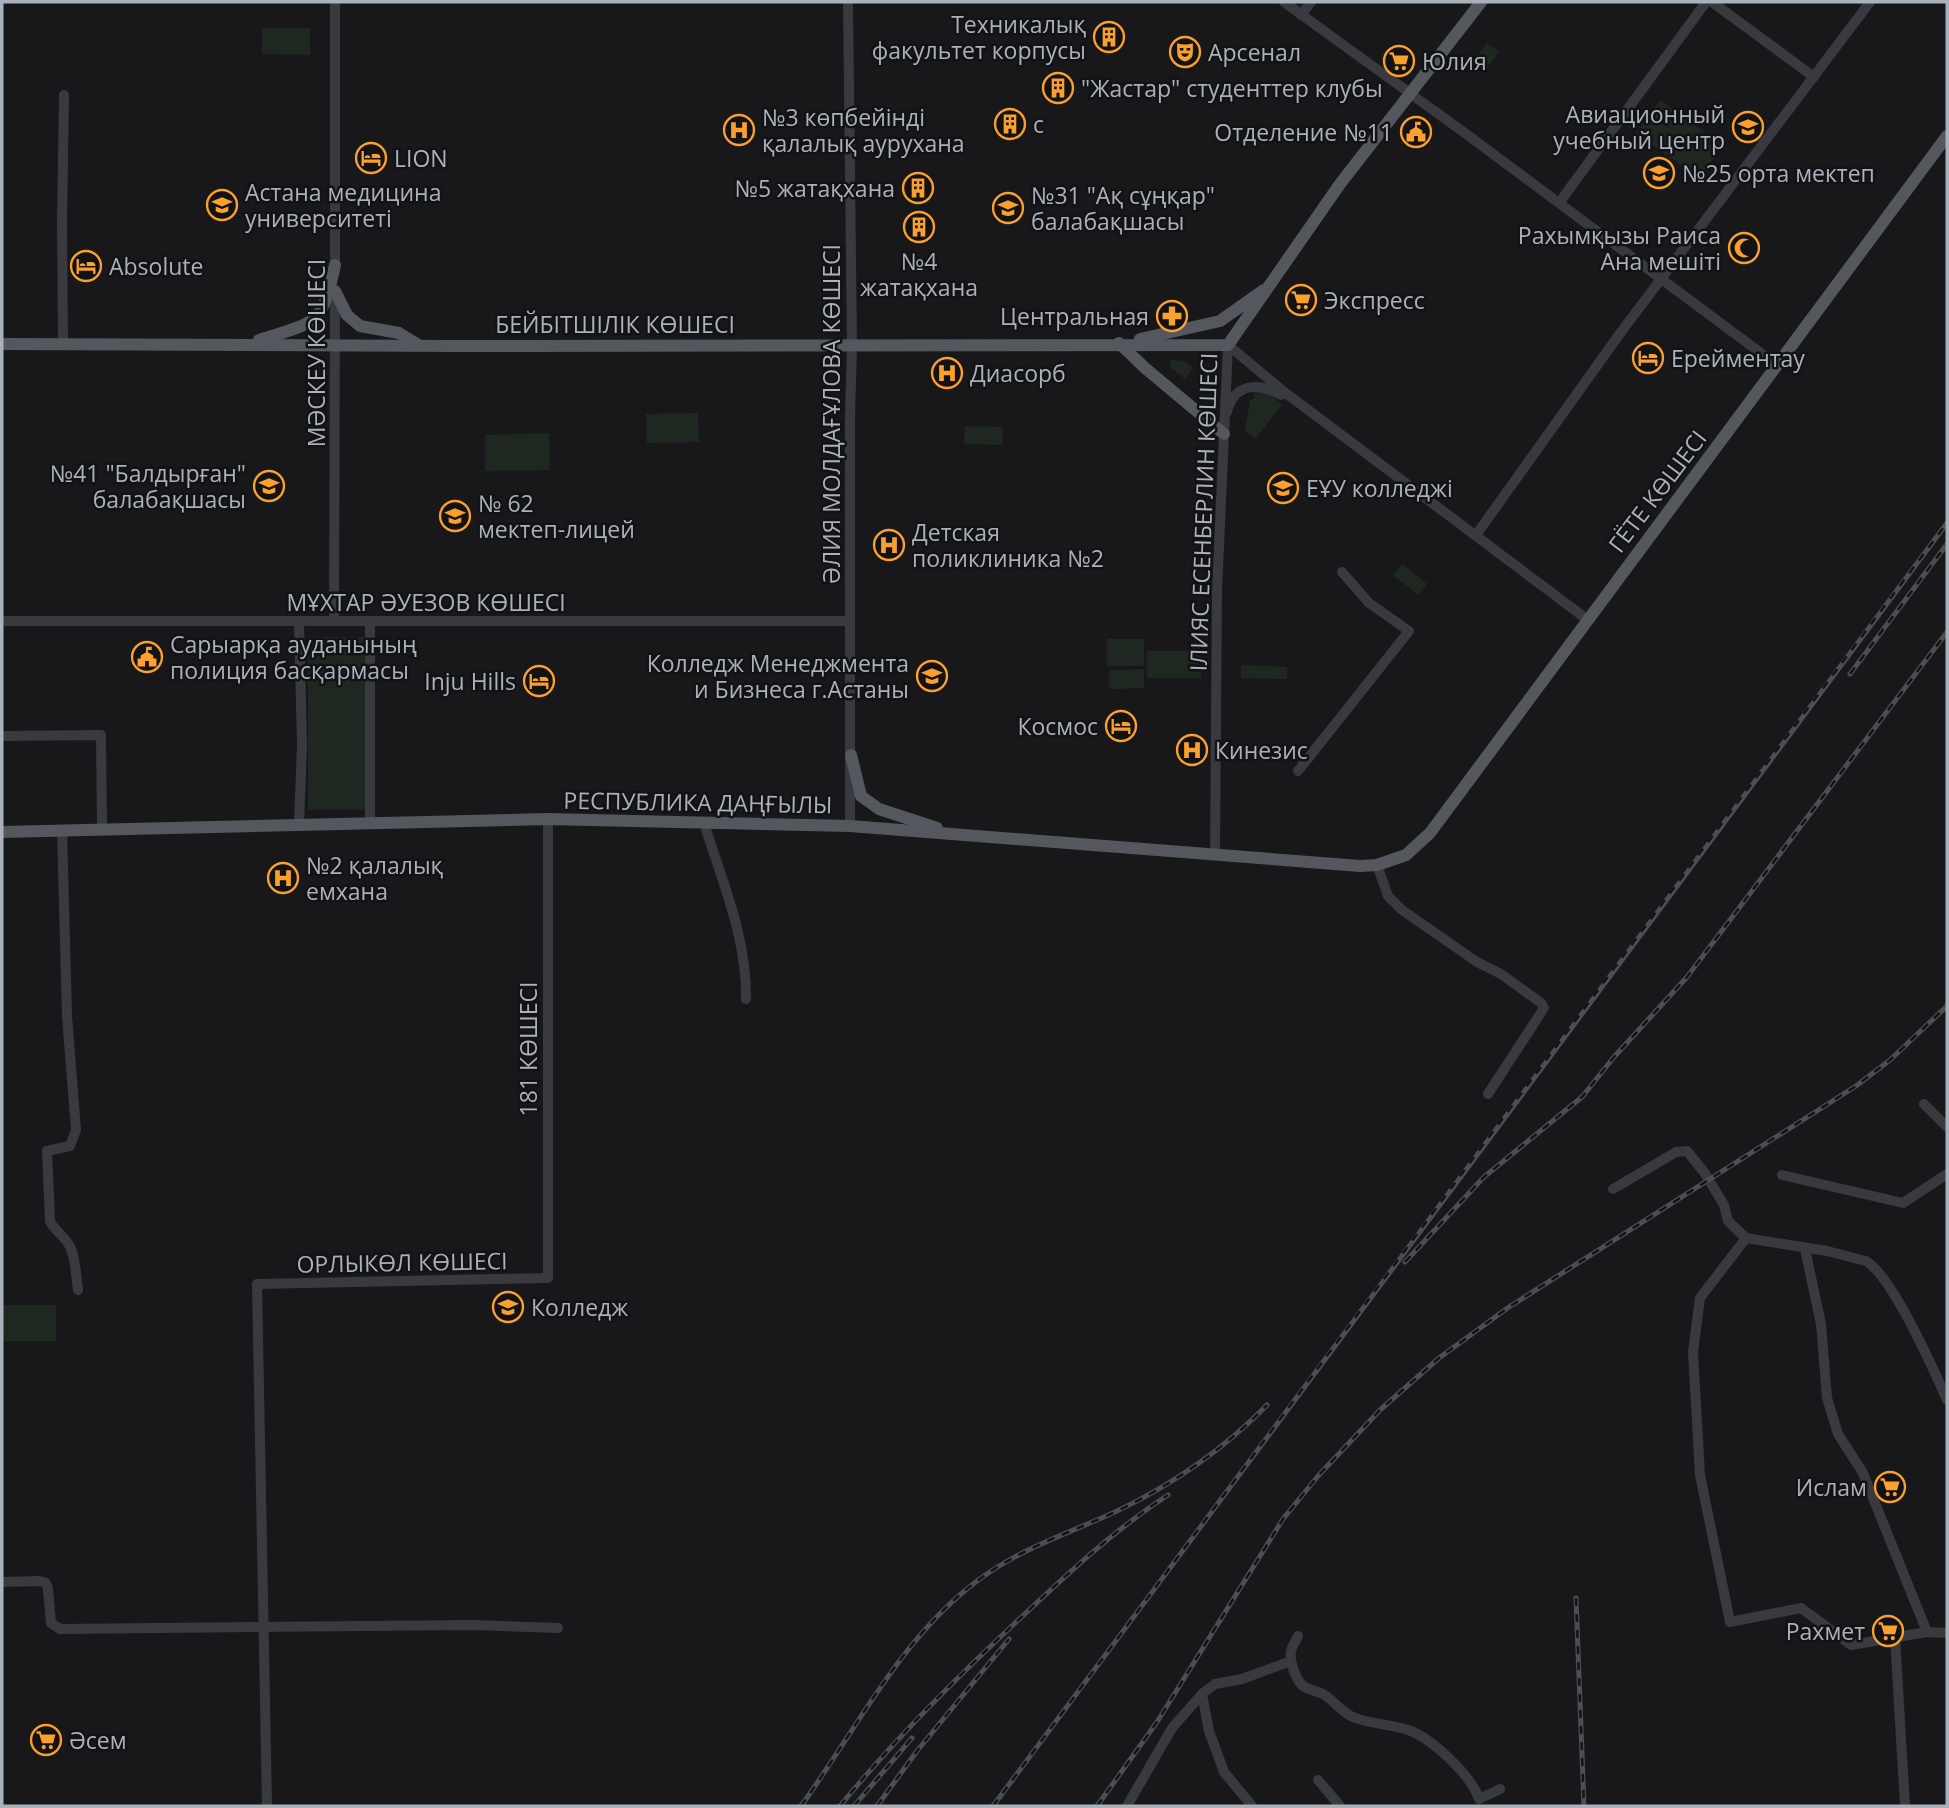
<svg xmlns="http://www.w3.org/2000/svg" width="1949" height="1808" font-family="'Open Sans',sans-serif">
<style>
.green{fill:#1f2820}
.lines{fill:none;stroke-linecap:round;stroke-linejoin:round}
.minor{stroke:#393a3f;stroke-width:10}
.major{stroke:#54585e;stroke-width:12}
.rail-casing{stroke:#4b4f54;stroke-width:5}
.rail{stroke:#131315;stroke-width:2.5;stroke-dasharray:8;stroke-linecap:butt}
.labels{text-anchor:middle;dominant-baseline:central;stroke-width:5;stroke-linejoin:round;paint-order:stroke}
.poi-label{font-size:23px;fill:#a9b1ba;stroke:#131315;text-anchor:start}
.street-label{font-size:23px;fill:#a9b1ba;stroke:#131315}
</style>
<rect width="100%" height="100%" fill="#18181a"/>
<g class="green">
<polygon points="262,28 310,28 310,55 262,54"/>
<polygon points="1487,43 1499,52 1484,72 1472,63"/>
<polygon points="1660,100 1723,145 1699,178 1636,133"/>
<polygon points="1171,360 1187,362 1193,368 1185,379 1170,367"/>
<polygon points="1254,391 1268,391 1282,405 1255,439 1245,431 1250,401 1255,397"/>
<polygon points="698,413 699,442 647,443 646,414"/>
<polygon points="965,426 1003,427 1002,445 964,444"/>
<polygon points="549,433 550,470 485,471 485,435"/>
<polygon points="1402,564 1427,584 1418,595 1393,575"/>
<polygon points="308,637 366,637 365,810 308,810"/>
<rect x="1107" y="639" width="37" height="27"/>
<rect x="1147" y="651" width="54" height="27"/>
<polygon points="1241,665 1287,667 1287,679 1241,678"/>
<polygon points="1144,669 1144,688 1109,689 1109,670"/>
<rect x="2" y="1305" width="54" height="36"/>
</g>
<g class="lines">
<g class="minor">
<polyline points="335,2 335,270"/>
<polyline points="848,2 852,346 850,418 850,826"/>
<polyline points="1284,2 1473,139 1777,365"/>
<polyline points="1712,2 1814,77"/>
<polyline points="1301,15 1311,2"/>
<polyline points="1559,203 1706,2"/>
<polyline points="63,343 62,222 64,95"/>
<polyline points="1228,345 1283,391 1588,620"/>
<path d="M 1227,412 C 1234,383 1258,382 1281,395"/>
<polyline points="1476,535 1621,332 1870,2"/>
<polyline points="2,621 850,621"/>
<polyline points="334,621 335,292"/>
<polyline points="299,622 302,745 299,824"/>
<polyline points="2,736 101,735 102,828"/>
<polyline points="1298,771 1409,631 1369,603 1342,572"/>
<polyline points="370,823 370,621"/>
<path d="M 704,823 C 722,881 747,938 746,999"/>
<path d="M 62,831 L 67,1016 L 76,1130 L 70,1146 L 47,1151 L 50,1221 C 55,1232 67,1237 71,1249 C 76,1261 76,1277 78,1290"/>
<polyline points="1215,855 1217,591 1228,345"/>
<polyline points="1377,865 1388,896 1402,910 1477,962 1501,974 1541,1003 1544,1008 1488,1094"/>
<polyline points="1924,1104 1947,1127"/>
<polyline points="1782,1175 1903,1203 1947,1174"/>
<polyline points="1613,1189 1676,1152 1687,1151 1704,1172 1724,1205 1728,1221 1746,1238"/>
<polyline points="1805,1249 1821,1324 1827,1398 1838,1434 1863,1473 1927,1632"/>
<path d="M 1947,1400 C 1934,1370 1892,1276 1866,1261 L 1827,1251 L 1746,1238 L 1700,1298 L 1693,1352 L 1700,1475 L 1730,1622 L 1801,1608 L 1851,1645 L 1927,1632 L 1947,1633"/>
<polyline points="2,1582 40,1581 46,1583 48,1589 51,1623 60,1629 472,1625 558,1628"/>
<path d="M 1298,1636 C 1296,1641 1292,1646 1291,1651 C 1289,1661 1296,1680 1303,1686 C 1309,1690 1317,1691 1323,1694 C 1335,1701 1341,1712 1353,1717 C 1372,1725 1393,1724 1411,1731 C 1433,1740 1472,1776 1479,1799 L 1500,1789"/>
<polyline points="1895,1637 1905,1806"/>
<polyline points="1202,1694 1209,1731 1224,1772 1252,1806"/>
<polyline points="1318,1780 1340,1806"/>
<polyline points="267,1806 257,1284 548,1278 548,819"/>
<polyline points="1127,1806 1172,1728 1202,1694 1215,1684 1242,1679 1291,1661"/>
</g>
<g class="major">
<polyline points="335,291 347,315 360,326 399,333 417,344"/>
<polyline points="1140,339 1220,321 1264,290"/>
<path d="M 259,340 C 316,322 322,326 335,265"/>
<polyline points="1119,343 1145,368 1224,434"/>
<polyline points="2,344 456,346 1228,345 1340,184 1481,2"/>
<polyline points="851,755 861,796 879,809 937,828"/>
<polyline points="2,832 548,819 850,826 1360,866 1377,865 1406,855 1430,833 1947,136"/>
</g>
<g class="rail-casing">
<g id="rail">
<polyline points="1850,674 1947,544"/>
<polyline points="1405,1262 1484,1177 1582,1097 1614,1057 1687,977 1947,632"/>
<polyline points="1576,1598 1584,1806"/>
<path d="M 801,1806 C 857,1729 899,1640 977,1581 C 1021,1548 1067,1534 1115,1512 C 1172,1485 1223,1450 1267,1405"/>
<path d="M 840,1806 C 893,1741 952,1682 1013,1625 C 1062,1579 1111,1532 1168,1495"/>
<polyline points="854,1806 912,1738"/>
<polyline points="877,1806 917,1751 1009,1639"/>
<path d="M 993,1806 C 1311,1379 1626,949 1947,523"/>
<polyline points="1097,1806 1157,1722 1283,1519 1318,1476 1380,1410 1439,1358 1509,1307 1856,1086 1890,1060 1947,1006"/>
</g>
</g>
<use href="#rail" class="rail"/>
</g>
<defs>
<g id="building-ring" transform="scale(1.575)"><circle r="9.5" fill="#131315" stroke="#faa02f" stroke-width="1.5"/><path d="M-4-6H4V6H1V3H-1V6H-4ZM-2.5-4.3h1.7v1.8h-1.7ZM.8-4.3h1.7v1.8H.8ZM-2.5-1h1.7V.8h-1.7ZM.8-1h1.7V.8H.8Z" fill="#faa02f"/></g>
<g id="theatre-ring" transform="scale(1.575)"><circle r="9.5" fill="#131315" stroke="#faa02f" stroke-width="1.5"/><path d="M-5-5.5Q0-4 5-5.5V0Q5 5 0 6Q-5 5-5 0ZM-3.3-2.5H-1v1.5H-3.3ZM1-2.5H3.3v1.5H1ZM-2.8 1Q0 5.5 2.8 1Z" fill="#faa02f"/></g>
<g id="supermarket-ring" transform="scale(1.575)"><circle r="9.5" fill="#131315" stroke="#faa02f" stroke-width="1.5"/><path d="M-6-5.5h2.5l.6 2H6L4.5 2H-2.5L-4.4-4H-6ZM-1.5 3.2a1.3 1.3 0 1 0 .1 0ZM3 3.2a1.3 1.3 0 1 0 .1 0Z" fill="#faa02f"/></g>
<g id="university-ring" transform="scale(1.575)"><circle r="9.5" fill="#131315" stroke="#faa02f" stroke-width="1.5"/><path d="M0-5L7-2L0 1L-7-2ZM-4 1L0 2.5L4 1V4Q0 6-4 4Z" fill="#faa02f"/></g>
<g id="hospital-ring" transform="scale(1.575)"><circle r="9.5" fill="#131315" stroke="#faa02f" stroke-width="1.5"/><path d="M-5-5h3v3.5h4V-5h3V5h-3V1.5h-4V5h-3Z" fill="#faa02f"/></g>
<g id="civic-ring" transform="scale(1.575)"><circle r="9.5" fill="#131315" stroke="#faa02f" stroke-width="1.5"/><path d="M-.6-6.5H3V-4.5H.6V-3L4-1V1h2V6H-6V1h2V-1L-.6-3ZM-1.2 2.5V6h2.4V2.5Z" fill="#faa02f"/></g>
<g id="hotel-ring" transform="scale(1.575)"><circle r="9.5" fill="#131315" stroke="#faa02f" stroke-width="1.5"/><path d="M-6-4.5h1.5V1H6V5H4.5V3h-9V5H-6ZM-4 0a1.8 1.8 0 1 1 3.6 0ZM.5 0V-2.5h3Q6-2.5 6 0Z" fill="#faa02f"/></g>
<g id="school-ring" transform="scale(1.575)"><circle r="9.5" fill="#131315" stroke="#faa02f" stroke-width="1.5"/><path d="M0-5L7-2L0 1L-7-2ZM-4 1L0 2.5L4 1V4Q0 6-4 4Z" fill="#faa02f"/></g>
<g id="mosque-ring" transform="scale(1.575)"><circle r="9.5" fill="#131315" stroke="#faa02f" stroke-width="1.5"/><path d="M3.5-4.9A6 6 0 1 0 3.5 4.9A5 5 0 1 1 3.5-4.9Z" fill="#faa02f"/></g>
<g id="pharmacy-ring" transform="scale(1.575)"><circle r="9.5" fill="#131315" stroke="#faa02f" stroke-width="1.5"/><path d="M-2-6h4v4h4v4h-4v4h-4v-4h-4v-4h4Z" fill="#faa02f"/></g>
</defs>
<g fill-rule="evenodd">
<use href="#building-ring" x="1109" y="37"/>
<use href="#theatre-ring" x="1185" y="52"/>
<use href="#supermarket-ring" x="1399" y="61"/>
<use href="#building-ring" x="1058" y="88"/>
<use href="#building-ring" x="1010" y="124"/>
<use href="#university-ring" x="1748" y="127"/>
<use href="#hospital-ring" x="739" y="130"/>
<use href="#civic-ring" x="1416" y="132"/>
<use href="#hotel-ring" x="371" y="158"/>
<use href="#school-ring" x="1659" y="173"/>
<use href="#building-ring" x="918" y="188"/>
<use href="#university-ring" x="222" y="205"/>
<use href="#school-ring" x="1008" y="208"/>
<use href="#building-ring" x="919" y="227"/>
<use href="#mosque-ring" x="1744" y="248"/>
<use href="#hotel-ring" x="86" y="266"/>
<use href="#supermarket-ring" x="1301" y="300"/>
<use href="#pharmacy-ring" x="1172" y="316"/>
<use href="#hotel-ring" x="1648" y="358"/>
<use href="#hospital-ring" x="947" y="373"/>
<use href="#school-ring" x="269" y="486"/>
<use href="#university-ring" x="1283" y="488"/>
<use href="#school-ring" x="455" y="516"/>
<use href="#hospital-ring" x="889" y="545"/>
<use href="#civic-ring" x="147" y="657"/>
<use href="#school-ring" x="932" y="676"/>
<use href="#hotel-ring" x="539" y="681"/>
<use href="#hotel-ring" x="1121" y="726"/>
<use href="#hospital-ring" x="1192" y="750"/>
<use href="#hospital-ring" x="283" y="878"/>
<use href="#school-ring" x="508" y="1307"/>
<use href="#supermarket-ring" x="1890" y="1487"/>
<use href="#supermarket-ring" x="1888" y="1631"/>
<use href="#supermarket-ring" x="46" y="1740"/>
</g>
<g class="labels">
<g class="poi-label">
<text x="1086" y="24" text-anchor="end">Техникалық<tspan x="1086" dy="26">факультет корпусы</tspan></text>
<text x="1208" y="52">Арсенал</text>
<text x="1422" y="61">Юлия</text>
<text x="1081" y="88">"Жастар" студенттер клубы</text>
<text x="1725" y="114" text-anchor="end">Авиационный<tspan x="1725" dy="26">учебный центр</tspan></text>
<text x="762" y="117">№3 көпбейінді<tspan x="762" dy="26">қалалық аурухана</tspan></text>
<text x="1033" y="124">с</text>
<text x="1393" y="132" text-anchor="end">Отделение №11</text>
<text x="394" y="158">LION</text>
<text x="1682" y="173">№25 орта мектеп</text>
<text x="895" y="188" text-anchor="end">№5 жатақхана</text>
<text x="245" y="192">Астана медицина<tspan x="245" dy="26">университеті</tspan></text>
<text x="1031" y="195">№31 "Ақ сұңқар"<tspan x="1031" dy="26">балабақшасы</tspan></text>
<text x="1721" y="235" text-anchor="end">Рахымқызы Раиса<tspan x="1721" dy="26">Ана мешіті</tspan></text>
<text x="919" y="261" text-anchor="middle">№4<tspan x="919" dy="26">жатақхана</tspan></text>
<text x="109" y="266">Absolute</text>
<text x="1324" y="300">Экспресс</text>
<text x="1149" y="316" text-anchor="end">Центральная</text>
<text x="1671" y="358">Ерейментау</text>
<text x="970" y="373">Диасорб</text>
<text x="246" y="473" text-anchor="end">№41 "Балдырған"<tspan x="246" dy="26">балабақшасы</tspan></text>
<text x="1306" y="488">ЕҰУ колледжі</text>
<text x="478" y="503">№ 62<tspan x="478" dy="26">мектеп-лицей</tspan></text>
<text x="912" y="532">Детская<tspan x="912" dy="26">поликлиника №2</tspan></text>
<text x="170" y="644">Сарыарқа ауданының<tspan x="170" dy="26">полиция басқармасы</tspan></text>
<text x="909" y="663" text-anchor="end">Колледж Менеджмента<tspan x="909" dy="26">и Бизнеса г.Астаны</tspan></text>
<text x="516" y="681" text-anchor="end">Inju Hills</text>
<text x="1098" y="726" text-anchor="end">Космос</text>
<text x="1215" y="750">Кинезис</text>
<text x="306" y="865">№2 қалалық<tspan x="306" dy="26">емхана</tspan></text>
<text x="531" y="1307">Колледж</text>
<text x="1867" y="1487" text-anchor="end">Ислам</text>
<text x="1865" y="1631" text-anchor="end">Рахмет</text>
<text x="69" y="1740">Әсем</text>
</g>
<g class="street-label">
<text x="615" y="324">БЕЙБІТШІЛІК КӨШЕСІ</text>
<text transform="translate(316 353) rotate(-90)">МӘСКЕУ КӨШЕСІ</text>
<text transform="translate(831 414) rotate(-90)">ӘЛИЯ МОЛДАҒҰЛОВА КӨШЕСІ</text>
<text transform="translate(1657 491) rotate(-53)">ГЁТЕ КӨШЕСІ</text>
<text transform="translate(1203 512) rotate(-88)">ІЛИЯС ЕСЕНБЕРЛИН КӨШЕСІ</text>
<text x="426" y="602">МҰХТАР ӘУЕЗОВ КӨШЕСІ</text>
<text transform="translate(698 802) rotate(1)">РЕСПУБЛИКА ДАҢҒЫЛЫ</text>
<text transform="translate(528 1049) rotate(-90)">181 КӨШЕСІ</text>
<text transform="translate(402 1262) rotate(-1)">ОРЛЫКӨЛ КӨШЕСІ</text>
</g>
</g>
<rect width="1949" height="1808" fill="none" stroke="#a9b1ba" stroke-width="7"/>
</svg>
